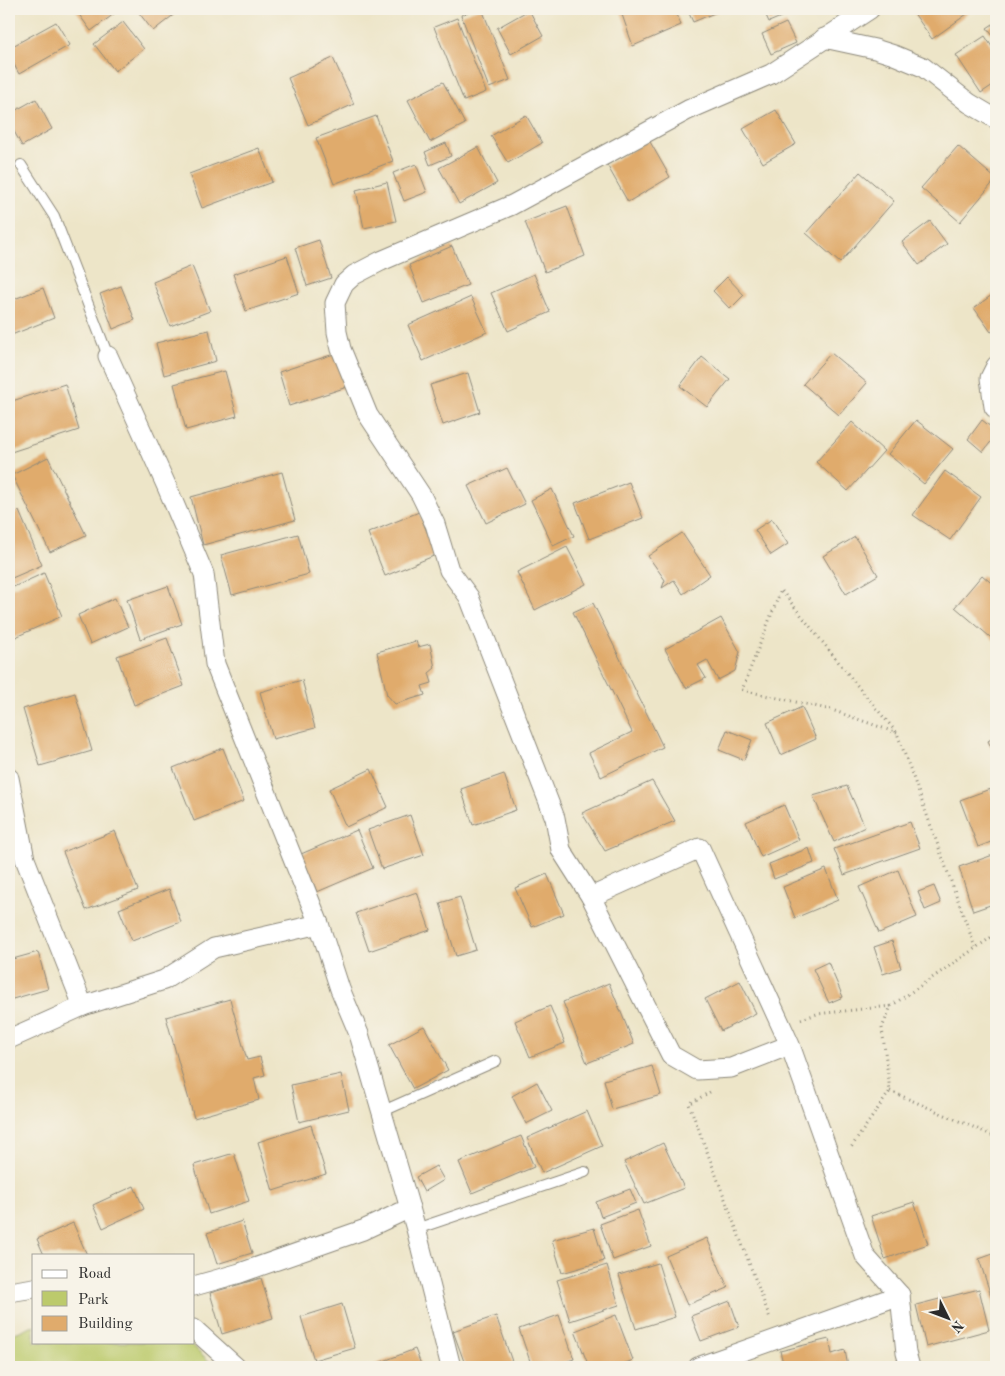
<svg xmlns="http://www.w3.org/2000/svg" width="1005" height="1376" font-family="'Old Standard TT',serif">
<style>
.green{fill:#bcca6c;stroke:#747a4c}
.building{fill:#e0ab6c}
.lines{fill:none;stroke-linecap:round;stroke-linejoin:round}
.service-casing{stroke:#8c887a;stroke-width:12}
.minor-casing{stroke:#8c887a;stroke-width:21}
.path{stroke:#8c887a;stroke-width:3;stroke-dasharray:1 4;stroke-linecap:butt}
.service{stroke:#fff;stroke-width:10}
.minor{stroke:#fff;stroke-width:19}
</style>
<rect width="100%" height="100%" fill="#f7f3e8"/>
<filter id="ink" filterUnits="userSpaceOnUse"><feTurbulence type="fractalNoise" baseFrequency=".02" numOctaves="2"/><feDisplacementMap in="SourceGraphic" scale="10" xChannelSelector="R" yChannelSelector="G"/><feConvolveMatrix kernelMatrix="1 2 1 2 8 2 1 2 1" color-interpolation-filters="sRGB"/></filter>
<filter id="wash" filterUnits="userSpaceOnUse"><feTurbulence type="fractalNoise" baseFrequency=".0096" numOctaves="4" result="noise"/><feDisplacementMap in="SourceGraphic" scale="20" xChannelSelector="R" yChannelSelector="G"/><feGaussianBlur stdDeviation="1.12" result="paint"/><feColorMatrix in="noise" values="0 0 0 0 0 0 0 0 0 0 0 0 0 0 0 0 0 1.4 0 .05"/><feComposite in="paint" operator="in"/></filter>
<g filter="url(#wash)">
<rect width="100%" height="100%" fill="#ede5c8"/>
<polygon class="green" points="34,1326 34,1342 189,1342 215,1367 9,1367 9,1335"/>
<g id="blocks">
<g class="building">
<polygon points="75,9 116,9 118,11 91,31"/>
<polygon points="136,9 181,9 153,31"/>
<polygon points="478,9 482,9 510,80 489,88 461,15"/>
<polygon points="620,9 675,9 681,25 633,46"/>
<polygon points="687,9 724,9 693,22"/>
<polygon points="763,9 788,9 790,13 769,22"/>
<polygon points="911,9 974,9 932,39"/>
<polygon points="529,10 543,36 511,54 497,28"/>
<polygon points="457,18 486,92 464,101 434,27"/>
<polygon points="56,22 70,45 19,74 9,55 9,48"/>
<polygon points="123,22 144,49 115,71 94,44"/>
<polygon points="996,22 996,40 987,28"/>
<polygon points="786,23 796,43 771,54 762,34"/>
<polygon points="985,36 996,53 996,83 981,93 956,55"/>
<polygon points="333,58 354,104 308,125 288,78"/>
<polygon points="443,82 465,124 430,142 408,100"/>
<polygon points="36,99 52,129 22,146 9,122 9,114"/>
<polygon points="776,110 796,144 763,163 743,129"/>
<polygon points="526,115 542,143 508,163 491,136"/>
<polygon points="376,116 393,161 334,184 316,138"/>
<polygon points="649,140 670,177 628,202 607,165"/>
<polygon points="446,143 451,156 430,165 425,152"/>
<polygon points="958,146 996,179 960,222 921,188"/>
<polygon points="478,147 497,183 459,204 439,168"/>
<polygon points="259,148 272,182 202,208 189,174"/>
<polygon points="416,164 427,192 404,201 393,173"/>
<polygon points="860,172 894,201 840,263 806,233"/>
<polygon points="387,182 396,221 364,228 356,190"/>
<polygon points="567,206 585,256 545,272 525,222"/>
<polygon points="930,221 947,244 919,265 902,242"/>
<polygon points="319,240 331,278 307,286 295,248"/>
<polygon points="452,246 468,285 424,303 409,265"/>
<polygon points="287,256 299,293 246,311 233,274"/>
<polygon points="192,266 210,311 170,326 153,282"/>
<polygon points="534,274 550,312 508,331 491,293"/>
<polygon points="727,277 744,295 730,309 713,291"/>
<polygon points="121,286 135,320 113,329 100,294"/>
<polygon points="43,288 54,318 9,336 9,301"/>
<polygon points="996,292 996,329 991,332 974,308"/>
<polygon points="471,297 487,332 423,361 408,325"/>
<polygon points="209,330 216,361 164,375 156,343"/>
<polygon points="337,353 347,387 289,406 279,372"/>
<polygon points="831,353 867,383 839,415 803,384"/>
<polygon points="702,357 730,379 707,407 680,386"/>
<polygon points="225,371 237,416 186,430 174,384"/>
<polygon points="468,373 480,412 443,425 430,385"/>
<polygon points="65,384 79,430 11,452 9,445 9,402"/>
<polygon points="916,420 953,449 924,484 888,454"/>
<polygon points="982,420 996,431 996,435 983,452 968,439"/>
<polygon points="852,422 884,451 848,491 816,462"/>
<polygon points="48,457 86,535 50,552 12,475"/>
<polygon points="507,468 525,504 486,523 468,486"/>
<polygon points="945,471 981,497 950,540 913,515"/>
<polygon points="282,472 295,520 203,545 191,497"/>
<polygon points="629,482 643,518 589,539 575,503"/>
<polygon points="552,489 574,536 553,546 531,500"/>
<polygon points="19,511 42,565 12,578 9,570 9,515"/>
<polygon points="419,512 436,555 385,576 368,533"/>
<polygon points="772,519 788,544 771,555 755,530"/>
<polygon points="682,533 710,575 683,594 674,580 662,588 665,580 648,556"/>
<polygon points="298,534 309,574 232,595 221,555"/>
<polygon points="855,537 878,575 846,594 823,556"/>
<polygon points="567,547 586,584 535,610 517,572"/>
<polygon points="44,573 62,616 9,640 9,589"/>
<polygon points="982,575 996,587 996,642 955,607"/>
<polygon points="168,586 182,624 140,639 127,600"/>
<polygon points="115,598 128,627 90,644 78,615"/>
<polygon points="593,603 663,747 601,777 589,753 632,732 573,612"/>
<polygon points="721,618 740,652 735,671 718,680 707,660 698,665 706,678 686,688 665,649"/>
<polygon points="167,638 184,686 134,705 117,656"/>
<polygon points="416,641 418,647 430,644 435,668 429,673 432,683 422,686 425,695 395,704 387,695 377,652"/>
<polygon points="302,680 315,728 273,739 260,692"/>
<polygon points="75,693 92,751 40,766 23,709"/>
<polygon points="802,707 816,739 781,755 767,723"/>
<polygon points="727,730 752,740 744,760 719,750"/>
<polygon points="996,736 996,757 988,741"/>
<polygon points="223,748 244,801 194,821 173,768"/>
<polygon points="371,769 388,807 346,827 329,789"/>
<polygon points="504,774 516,810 473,825 461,789"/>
<polygon points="652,781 675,821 605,851 582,813"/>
<polygon points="847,786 865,827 834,842 813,796"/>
<polygon points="990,789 996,806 996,840 978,847 960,800"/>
<polygon points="784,805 799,840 761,857 746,822"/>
<polygon points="410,815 424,855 382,869 368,830"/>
<polygon points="910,822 920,848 844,875 834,849"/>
<polygon points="357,830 373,868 317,892 301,854"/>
<polygon points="115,831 138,890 86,910 63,852"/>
<polygon points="809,848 814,863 774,879 769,864"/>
<polygon points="993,855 996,865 996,903 973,911 959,867"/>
<polygon points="826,869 838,900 795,918 783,887"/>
<polygon points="898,870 917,917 879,933 859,887"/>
<polygon points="547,874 564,914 532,927 515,888"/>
<polygon points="934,886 941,903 925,910 918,892"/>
<polygon points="169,889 181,922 132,941 119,909"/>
<polygon points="417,892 430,930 369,951 356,913"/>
<polygon points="460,897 476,950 456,956 440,903"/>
<polygon points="892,941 901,968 883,974 874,947"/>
<polygon points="38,952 48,989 9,1000 9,960"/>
<polygon points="828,962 843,997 829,1003 813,969"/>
<polygon points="740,981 756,1013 721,1031 705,999"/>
<polygon points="609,983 634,1044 587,1063 563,1002"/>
<polygon points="230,999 247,1060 260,1057 265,1075 254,1078 259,1100 194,1118 166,1017"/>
<polygon points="550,1006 565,1043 530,1057 515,1021"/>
<polygon points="424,1026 448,1070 413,1089 389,1045"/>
<polygon points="652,1066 661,1095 612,1109 604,1080"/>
<polygon points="341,1074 349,1110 299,1122 291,1085"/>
<polygon points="537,1082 552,1111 526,1124 512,1096"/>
<polygon points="587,1111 602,1146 542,1173 527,1138"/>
<polygon points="311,1125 326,1174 273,1191 258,1142"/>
<polygon points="521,1136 534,1167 472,1193 459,1162"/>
<polygon points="663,1143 684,1188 644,1204 624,1162"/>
<polygon points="234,1153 249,1201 209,1214 194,1165"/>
<polygon points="436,1166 444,1180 424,1192 416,1177"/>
<polygon points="134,1186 144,1209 103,1228 93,1205"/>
<polygon points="630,1189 636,1203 601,1217 596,1202"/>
<polygon points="914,1202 928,1244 885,1259 871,1216"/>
<polygon points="638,1210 651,1246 613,1260 600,1224"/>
<polygon points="242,1221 252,1253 217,1264 207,1233"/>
<polygon points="73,1223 87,1255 44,1255 37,1239"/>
<polygon points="594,1228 604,1261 562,1273 552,1240"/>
<polygon points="707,1238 728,1288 687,1305 666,1256"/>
<polygon points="996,1253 996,1311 979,1259"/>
<polygon points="658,1263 675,1317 636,1329 619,1275"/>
<polygon points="607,1265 619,1305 570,1321 557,1280"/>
<polygon points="261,1278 273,1318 222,1334 210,1293"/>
<polygon points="979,1289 989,1330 926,1347 916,1305"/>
<polygon points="730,1301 739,1327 701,1341 691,1316"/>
<polygon points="342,1304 355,1348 314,1360 301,1317"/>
<polygon points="559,1315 574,1359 550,1367 532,1367 519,1329"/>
<polygon points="616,1315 633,1360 616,1367 589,1367 575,1331"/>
<polygon points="496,1316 514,1367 466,1367 453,1331"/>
<polygon points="829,1339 832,1354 845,1350 848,1367 784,1367 780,1351"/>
<polygon points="415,1349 422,1367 371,1367 371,1366"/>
</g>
</g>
</g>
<g filter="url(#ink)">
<use href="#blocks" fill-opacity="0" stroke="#8c887a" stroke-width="1"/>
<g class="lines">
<g class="service-casing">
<g id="service">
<polyline points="21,165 54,216 108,356"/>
<polyline points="381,1112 496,1061"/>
<polyline points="416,1229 585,1172"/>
</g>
</g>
<g class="minor-casing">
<g id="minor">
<polyline points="824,38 875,49 894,55 923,67 969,103 996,119"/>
<polyline points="108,356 167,487 204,574 215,664 319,924 340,989 359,1034 416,1229 451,1367"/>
<polyline points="996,366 990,378 994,407 996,409"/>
<polyline points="9,778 25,859 83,1006"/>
<polyline points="591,897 561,850 555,818 469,597 449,570 435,524 421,495 368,415 341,349 337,332 335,303 344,284 354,275 381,261 512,205 688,110 771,74 870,9"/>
<polyline points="9,1039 83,1006 164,980 214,948 319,924"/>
<polyline points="790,1045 731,1068 697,1070 671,1055 591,897 700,848 790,1045 865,1256 900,1295 906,1353 910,1367"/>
<polyline points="194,1286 240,1273 363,1230 410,1208"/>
<polyline points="9,1292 34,1288"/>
<polyline points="194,1329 236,1367"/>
<polyline points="698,1367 900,1295"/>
</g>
</g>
<g class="path">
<polyline points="897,733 832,710 742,690 781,590 860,689 897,733 975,947"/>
<polyline points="891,1006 996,934"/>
<polyline points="801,1019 817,1014 891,1006 882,1028 890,1091 850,1149"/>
<polyline points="890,1091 996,1137"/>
<polyline points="710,1092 689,1104 770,1318"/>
</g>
<use href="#service" class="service"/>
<use href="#minor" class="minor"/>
</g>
</g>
<rect width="1005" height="1376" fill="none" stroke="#f7f3e8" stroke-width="30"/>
<rect x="32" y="1254" width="162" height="90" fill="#f7f3e8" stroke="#a5a39c"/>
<rect x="42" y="1270" width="25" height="8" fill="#ffffff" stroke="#a5a39c"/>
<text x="78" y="1278" font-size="15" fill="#2b2b2b">Road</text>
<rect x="42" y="1291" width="25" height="15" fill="#bcca6c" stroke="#a5a39c"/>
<text x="78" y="1304" font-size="15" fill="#2b2b2b">Park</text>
<rect x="42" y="1316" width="25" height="15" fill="#e0ab6c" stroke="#a5a39c"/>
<text x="78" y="1328" font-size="15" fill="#2b2b2b">Building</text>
<g transform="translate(948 1318) rotate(132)" stroke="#f7f3e8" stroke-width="4" paint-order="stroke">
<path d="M0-4L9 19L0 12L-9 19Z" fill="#2b2b2b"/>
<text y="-8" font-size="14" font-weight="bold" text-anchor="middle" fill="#2b2b2b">N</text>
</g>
</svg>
